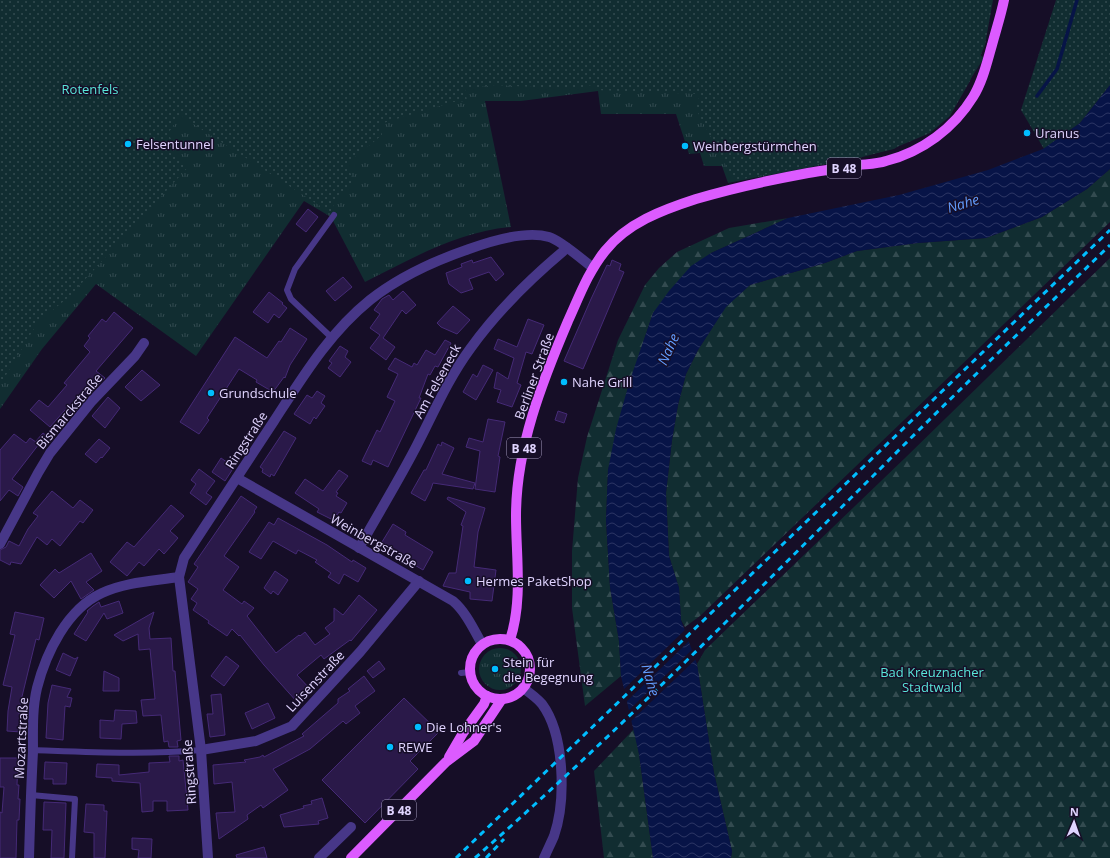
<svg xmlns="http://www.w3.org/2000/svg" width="1110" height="858" font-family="'Open Sans',sans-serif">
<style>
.grass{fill:url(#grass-tufts)}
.forest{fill:url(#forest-firs)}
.park{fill:url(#park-dots)}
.water{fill:url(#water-waves)}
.pier{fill:#160e27}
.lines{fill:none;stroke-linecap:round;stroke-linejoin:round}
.stream{stroke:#071447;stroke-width:3.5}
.building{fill:#2a1949;stroke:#452a76}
.service{stroke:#473788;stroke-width:6}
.minor{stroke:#473788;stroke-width:10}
.primary{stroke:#dc5bff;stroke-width:10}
.rail{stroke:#00bdff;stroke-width:3;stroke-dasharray:6 5;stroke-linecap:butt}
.poi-dot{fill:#00bdff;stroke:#160e27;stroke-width:1.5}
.labels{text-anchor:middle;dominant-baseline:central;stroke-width:3;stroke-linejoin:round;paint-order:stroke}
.shield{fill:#160e27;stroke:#a399be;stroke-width:1}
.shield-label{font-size:12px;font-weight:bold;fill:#e0d4ff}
.park-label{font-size:13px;fill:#59e6d9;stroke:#160e27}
.poi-label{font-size:13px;fill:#e0d4ff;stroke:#160e27;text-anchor:start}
.street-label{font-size:13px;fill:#e0d4ff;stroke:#160e27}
.water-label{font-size:14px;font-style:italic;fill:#629dff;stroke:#160e27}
</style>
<defs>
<pattern id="grass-tufts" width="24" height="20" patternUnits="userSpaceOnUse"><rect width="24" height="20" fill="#112d31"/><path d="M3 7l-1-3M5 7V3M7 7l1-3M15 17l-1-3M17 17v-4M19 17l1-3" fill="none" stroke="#334b50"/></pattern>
<pattern id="forest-firs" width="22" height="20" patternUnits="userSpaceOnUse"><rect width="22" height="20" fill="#112d31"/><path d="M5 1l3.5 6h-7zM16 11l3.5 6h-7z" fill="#334b50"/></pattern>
<pattern id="park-dots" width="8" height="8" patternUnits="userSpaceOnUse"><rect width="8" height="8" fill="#112d31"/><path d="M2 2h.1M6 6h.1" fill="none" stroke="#334b50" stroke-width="1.8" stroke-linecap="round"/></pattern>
<pattern id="water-waves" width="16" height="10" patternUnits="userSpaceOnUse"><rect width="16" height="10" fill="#071447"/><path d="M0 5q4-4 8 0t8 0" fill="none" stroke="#2b3563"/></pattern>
</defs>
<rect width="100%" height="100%" fill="#160e27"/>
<g class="grass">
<path d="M 0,0 L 915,0 L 984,58 L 949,112 L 894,149 L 842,161 L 728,183 L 722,166 L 704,166 L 700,153 L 689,154 L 676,114 L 601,114 L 598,91 L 521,101 L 485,101 L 511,227 C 457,232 413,258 365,282 L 331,217 L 304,201 L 196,356 L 96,284 L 42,349 L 0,409 Z"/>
<circle cx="500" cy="669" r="21"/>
</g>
<g class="forest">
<polygon points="1110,169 1110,222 700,616 685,627 681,620 679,588 669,556 666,493 672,440 678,405 686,374 698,350 726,306 750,285 825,263 857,251 918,243 986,238 1042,217 1087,189"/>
<polygon points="788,218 711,253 653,313 643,343 608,470 606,521 610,587 619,641 621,676 585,706 572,608 572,551 578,478 587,437 618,340 645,285 659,268 677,252 729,228"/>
<polygon points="1110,258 1110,858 731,858 732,851 714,773 697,664 705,650 905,458"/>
<polygon points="634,729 639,754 653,858 604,858 594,771"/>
</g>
<g class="park">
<polygon points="0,0 993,0 985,45 970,81 950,116 930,133 892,149 855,159 835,160 734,181 696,109 700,94 596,90 595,84 576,89 495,85 465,89 467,101 453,102 380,124 382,135 348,163 353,183 336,197 331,213 181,116 168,133 173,143 175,156 189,166 70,296 38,322 0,385"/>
<polygon points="1056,0 1110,0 1110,85 1080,123 1044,149 1021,110"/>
</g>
<polygon class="water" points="1110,85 1110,169 1087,189 1042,217 986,238 918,243 857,251 825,263 750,285 726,307 698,350 686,374 678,405 672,440 666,493 669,556 679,588 681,620 697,664 714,773 732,851 731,858 653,858 639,754 621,676 619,641 610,587 606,520 608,470 616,429 630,380 653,313 669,291 691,266 711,253 788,218 899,195 988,170 1043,149 1080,123"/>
<g class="pier">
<polygon points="687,628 691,639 625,703 622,691"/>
<polygon points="694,648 697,658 630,722 628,711"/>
</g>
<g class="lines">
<polyline class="stream" points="1037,96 1057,69 1077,0"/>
</g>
<g class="building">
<polygon points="308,209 318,217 306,232 296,224"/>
<polygon points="491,257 504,274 496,281 489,272 469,279 473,289 461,293 449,284 446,273 462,267 461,264 472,260 473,263"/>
<polygon points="612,260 621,264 619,270 624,272 583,369 564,361 591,299 607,265 610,266"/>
<polygon points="343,277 352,287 335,301 326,291"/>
<polygon points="403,291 416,305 406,314 402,310 383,338 395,347 386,360 370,348 380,335 370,328 380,314 374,310 382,299 389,295 393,300"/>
<polygon points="269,292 283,303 282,304 287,308 279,318 274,314 268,323 253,312"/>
<polygon points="453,306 470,320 457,334 441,327 437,323"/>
<polygon points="114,312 133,328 96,371 105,378 98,385 93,385 76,405 79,407 72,416 65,410 50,427 30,410 39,400 48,407 67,385 64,383 90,352 84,346 90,338 88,336 102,319 106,322"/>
<polygon points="528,319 544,325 532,354 526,352 517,383 521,385 512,407 497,402 501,390 494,388 497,372 508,379 514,358 494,349 498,339 517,347"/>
<polygon points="290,328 307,339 290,365 285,378 284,377 273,392 256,382 257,380 239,369 207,418 209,420 199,434 180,422 235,337 267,358 279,341 281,342"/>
<polygon points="445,340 451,343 438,367 435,366 430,375 428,374 419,398 421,398 388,467 373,460 371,465 362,461 377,430 380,432 395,401 387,397 398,374 388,369 395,358 412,367 414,363 417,365 426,350 435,355"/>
<polygon points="340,346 348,351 345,357 351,362 340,377 328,368 332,363 329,361"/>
<polygon points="483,365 493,370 476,400 463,392 473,374 477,377"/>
<polygon points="142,370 160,385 141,401 125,387"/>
<polygon points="317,391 325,396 321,403 325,406 316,419 314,417 310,424 294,414 307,395 312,398"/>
<polygon points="108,397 120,408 105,428 92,416"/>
<polygon points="558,411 567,414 564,423 555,420"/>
<polygon points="488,419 505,422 498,456 500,457 495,492 475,489 480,451 466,447 469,438 483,442"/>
<polygon points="284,431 296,438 274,476 271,474 270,477 262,472 263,469 260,467"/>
<polygon points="43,433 52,440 44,448 36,441"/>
<polygon points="14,434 26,443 30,438 39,444 12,479 23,487 18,496 9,490 0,501 0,450"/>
<polygon points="99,439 110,448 102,458 101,457 96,463 85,454"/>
<polygon points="442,442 454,448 442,474 475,483 473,489 433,483 431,489 425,501 411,493 424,470 426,470 438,444 441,446"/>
<polygon points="221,458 234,467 225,481 212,472"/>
<polygon points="199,469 215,481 206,493 212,497 206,505 190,493 196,484 191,480"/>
<polygon points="339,470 348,476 336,492 338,493 336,496 347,503 341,513 339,512 337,515 335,513 331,519 317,512 319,509 295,493 305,479 323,491"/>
<polygon points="52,491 73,508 80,500 93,510 83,523 80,521 60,546 52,539 47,545 37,537 21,564 11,562 10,565 0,560 0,550 6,547 9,541 19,546 28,529 38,516 33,513"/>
<polygon points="241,496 257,507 254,511 255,512 224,556 239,567 223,590 242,604 244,601 254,608 247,616 276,653 299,635 300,636 305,632 315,645 330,634 325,628 334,621 334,608 343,615 359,595 377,610 351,641 350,640 324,659 321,655 297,675 311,690 297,702 264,665 240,635 239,636 232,629 227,636 208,623 209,621 193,610 197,603 191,599 198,589 188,582 198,567 194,564"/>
<polygon points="448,497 485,508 478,532 474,567 496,570 492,601 470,599 470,592 443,586 449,573 456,573 463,526 461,525 466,512 447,499"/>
<polygon points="171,505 184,516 170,531 178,538 164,554 159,549 144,566 139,562 127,576 110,562 127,542 134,547"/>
<polygon points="278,518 327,545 352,562 353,560 366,568 358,582 344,574 339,584 328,577 331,573 315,562 317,560 298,550 296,554 273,541 261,559 249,552 269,522 274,525"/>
<polygon points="393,524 406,532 405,535 433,552 423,570 408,561 409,558 382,542"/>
<polygon points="91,553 102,571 86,582 94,590 81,599 71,581 54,598 40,585 55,569 59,573"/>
<polygon points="275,571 288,580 278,595 273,591 271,594 264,588"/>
<polygon points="119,601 123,613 107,619 104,613 86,641 74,634 88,612 87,611 93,606 99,602 101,607"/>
<polygon points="15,612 44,618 39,640 36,639 18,713 22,714 21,732 7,731 8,711 12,687 3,685 15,635 10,634"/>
<polygon points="154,612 149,628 150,639 171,638 173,671 175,671 181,740 177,741 178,747 169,747 168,741 164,742 161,715 143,716 141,700 155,699 150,649 139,650 138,634 123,641 114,635"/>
<polygon points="63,653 75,659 78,657 70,676 56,670"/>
<polygon points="226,656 239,666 224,686 211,676"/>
<polygon points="379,661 385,669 373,678 367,671"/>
<polygon points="104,671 119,678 119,691 103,691"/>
<polygon points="364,676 375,691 355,706 360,713 346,724 343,721 310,749 273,769 288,790 263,808 261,805 247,815 248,819 219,839 216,813 235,812 232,782 214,784 213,765 246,762 244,760 260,757 263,755 264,757 304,736 302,734 338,703 338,699 350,691 348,689"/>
<polygon points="52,685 71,689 67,697 72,698 70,707 65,706 63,740 46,738 48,703"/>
<polygon points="221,694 225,735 210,737 207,714 213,714 211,695"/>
<polygon points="404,698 439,732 410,761 418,769 365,823 322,780"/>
<polygon points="268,703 275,718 252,729 245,713"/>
<polygon points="115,710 136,711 137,723 122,724 121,739 100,738 100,720 114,721"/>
<polygon points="169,756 179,756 179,761 183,760 188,810 167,811 167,801 153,801 153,811 142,812 140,783 112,781 112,778 96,777 97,764 119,765 119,775 149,772 149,763 170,762"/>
<polygon points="0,758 18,758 17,785 19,785 18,799 20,799 19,820 17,820 16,858 0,858 0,812 2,813 4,787 0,787"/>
<polygon points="45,762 67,763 66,784 53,784 53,779 44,779"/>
<polygon points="322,798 328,818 318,821 319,824 284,827 280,815 304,808 303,806 312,804 311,801"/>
<polygon points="44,802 66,803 64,858 51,858 52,830 43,830"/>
<polygon points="86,804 104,805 104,811 107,811 105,858 94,858 94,833 84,832"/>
<polygon points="132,838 152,839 151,858 138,858 139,850 132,849"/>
<polygon points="264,847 267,858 237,858 236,855"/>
</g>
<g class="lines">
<g class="service">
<polyline points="332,338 291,299 287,290 295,269 334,215"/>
<polyline points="461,673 470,672"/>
<path d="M 33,750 C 89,752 145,755 201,750"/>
<polyline points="31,795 75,799 72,858"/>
</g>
<g class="minor">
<path d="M 237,478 L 453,601 C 466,612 474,630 482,644"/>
<polyline points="0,544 38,473 50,453 91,402 135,356 144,343"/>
<path d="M 359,548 C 378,514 399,480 417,445 C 434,412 448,379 470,349 C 497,311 531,278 567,248"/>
<path d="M 523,688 C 530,693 537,698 542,704 C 565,735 566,801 554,836 C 551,843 547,851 544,858"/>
<polyline points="201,750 256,741 292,726 360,652 419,581"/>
<path d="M 29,858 C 30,823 31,787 33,752 C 33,731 32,709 37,688 C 46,653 67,609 102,593 C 125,582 153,581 179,577"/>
<path d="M 208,858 L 201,750 L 179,577 L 184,558 C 214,512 244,466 274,421 C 302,378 329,333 370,300 C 399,277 434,261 469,249 C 491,241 525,230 549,237 C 560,240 583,260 593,268"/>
<polyline points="319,858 351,827"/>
</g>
<g class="primary">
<circle cx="500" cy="669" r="30"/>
<path d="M 510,640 C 523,600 516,557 516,516 C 516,448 542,382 568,321 C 579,297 588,272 605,251 C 627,223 662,210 696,199 C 733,188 770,180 808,173 C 825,170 842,168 859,165 C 868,164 877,164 886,161 C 922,152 954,128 973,97 C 983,81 987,62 992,45 C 996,30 1001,15 1004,0"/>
<polyline points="449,757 463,733 484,704 487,696"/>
<polyline points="351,858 446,762 474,741 502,699"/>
</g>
<g class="rail">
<polyline points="456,858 1110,230"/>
<path d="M 475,858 C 616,734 748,600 881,468 C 956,392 1034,319 1110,245"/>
<polyline points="486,858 504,839"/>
</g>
</g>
<g class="poi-dot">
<circle cx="1027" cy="133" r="4"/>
<circle cx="128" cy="144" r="4"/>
<circle cx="685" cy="146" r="4"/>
<circle cx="564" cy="382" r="4"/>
<circle cx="211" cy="393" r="4"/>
<circle cx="468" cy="581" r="4"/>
<circle cx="495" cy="669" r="4"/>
<circle cx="418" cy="727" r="4"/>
<circle cx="390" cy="747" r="4"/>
</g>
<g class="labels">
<g class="shield">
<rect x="827" y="158" width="34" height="20" rx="3"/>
<rect x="507" y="438" width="34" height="20" rx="3"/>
<rect x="382" y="800" width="34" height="20" rx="3"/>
</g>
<g class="shield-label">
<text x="844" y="168">B 48</text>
<text x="524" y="448">B 48</text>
<text x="399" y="810">B 48</text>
</g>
<g class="park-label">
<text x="90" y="89">Rotenfels</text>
<text x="932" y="672">Bad Kreuznacher<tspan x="932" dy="15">Stadtwald</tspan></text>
</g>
<g class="poi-label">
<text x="1035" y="133">Uranus</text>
<text x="136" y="144">Felsentunnel</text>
<text x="693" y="146">Weinbergstürmchen</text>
<text x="572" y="382">Nahe Grill</text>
<text x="219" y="393">Grundschule</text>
<text x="476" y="581">Hermes PaketShop</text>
<text x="503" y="662">Stein für<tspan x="503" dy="15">die Begegnung</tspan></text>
<text x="426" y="727">Die Lohner's</text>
<text x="398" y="747">REWE</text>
</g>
<g class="street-label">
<text transform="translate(534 376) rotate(-70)">Berliner Straße</text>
<text transform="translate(437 381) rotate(-61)">Am Felseneck</text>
<text transform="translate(69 411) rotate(-50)">Bismarckstraße</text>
<text transform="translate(246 440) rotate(-57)">Ringstraße</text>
<text transform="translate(374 541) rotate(29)">Weinbergstraße</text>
<text transform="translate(315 681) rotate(-47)">Luisenstraße</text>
<text transform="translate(21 738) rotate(-87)">Mozartstraße</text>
<text transform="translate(189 772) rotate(-94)">Ringstraße</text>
</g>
<g class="water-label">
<text transform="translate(963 203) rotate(-17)">Nahe</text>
<text transform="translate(668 349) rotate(-66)">Nahe</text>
<text transform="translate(651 680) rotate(74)">Nahe</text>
</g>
</g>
<g transform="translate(1074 822) rotate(2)" stroke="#160e27" stroke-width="3" paint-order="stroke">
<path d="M0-3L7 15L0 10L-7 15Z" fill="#e0d4ff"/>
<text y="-6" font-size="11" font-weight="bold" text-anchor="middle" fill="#e0d4ff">N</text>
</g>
</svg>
